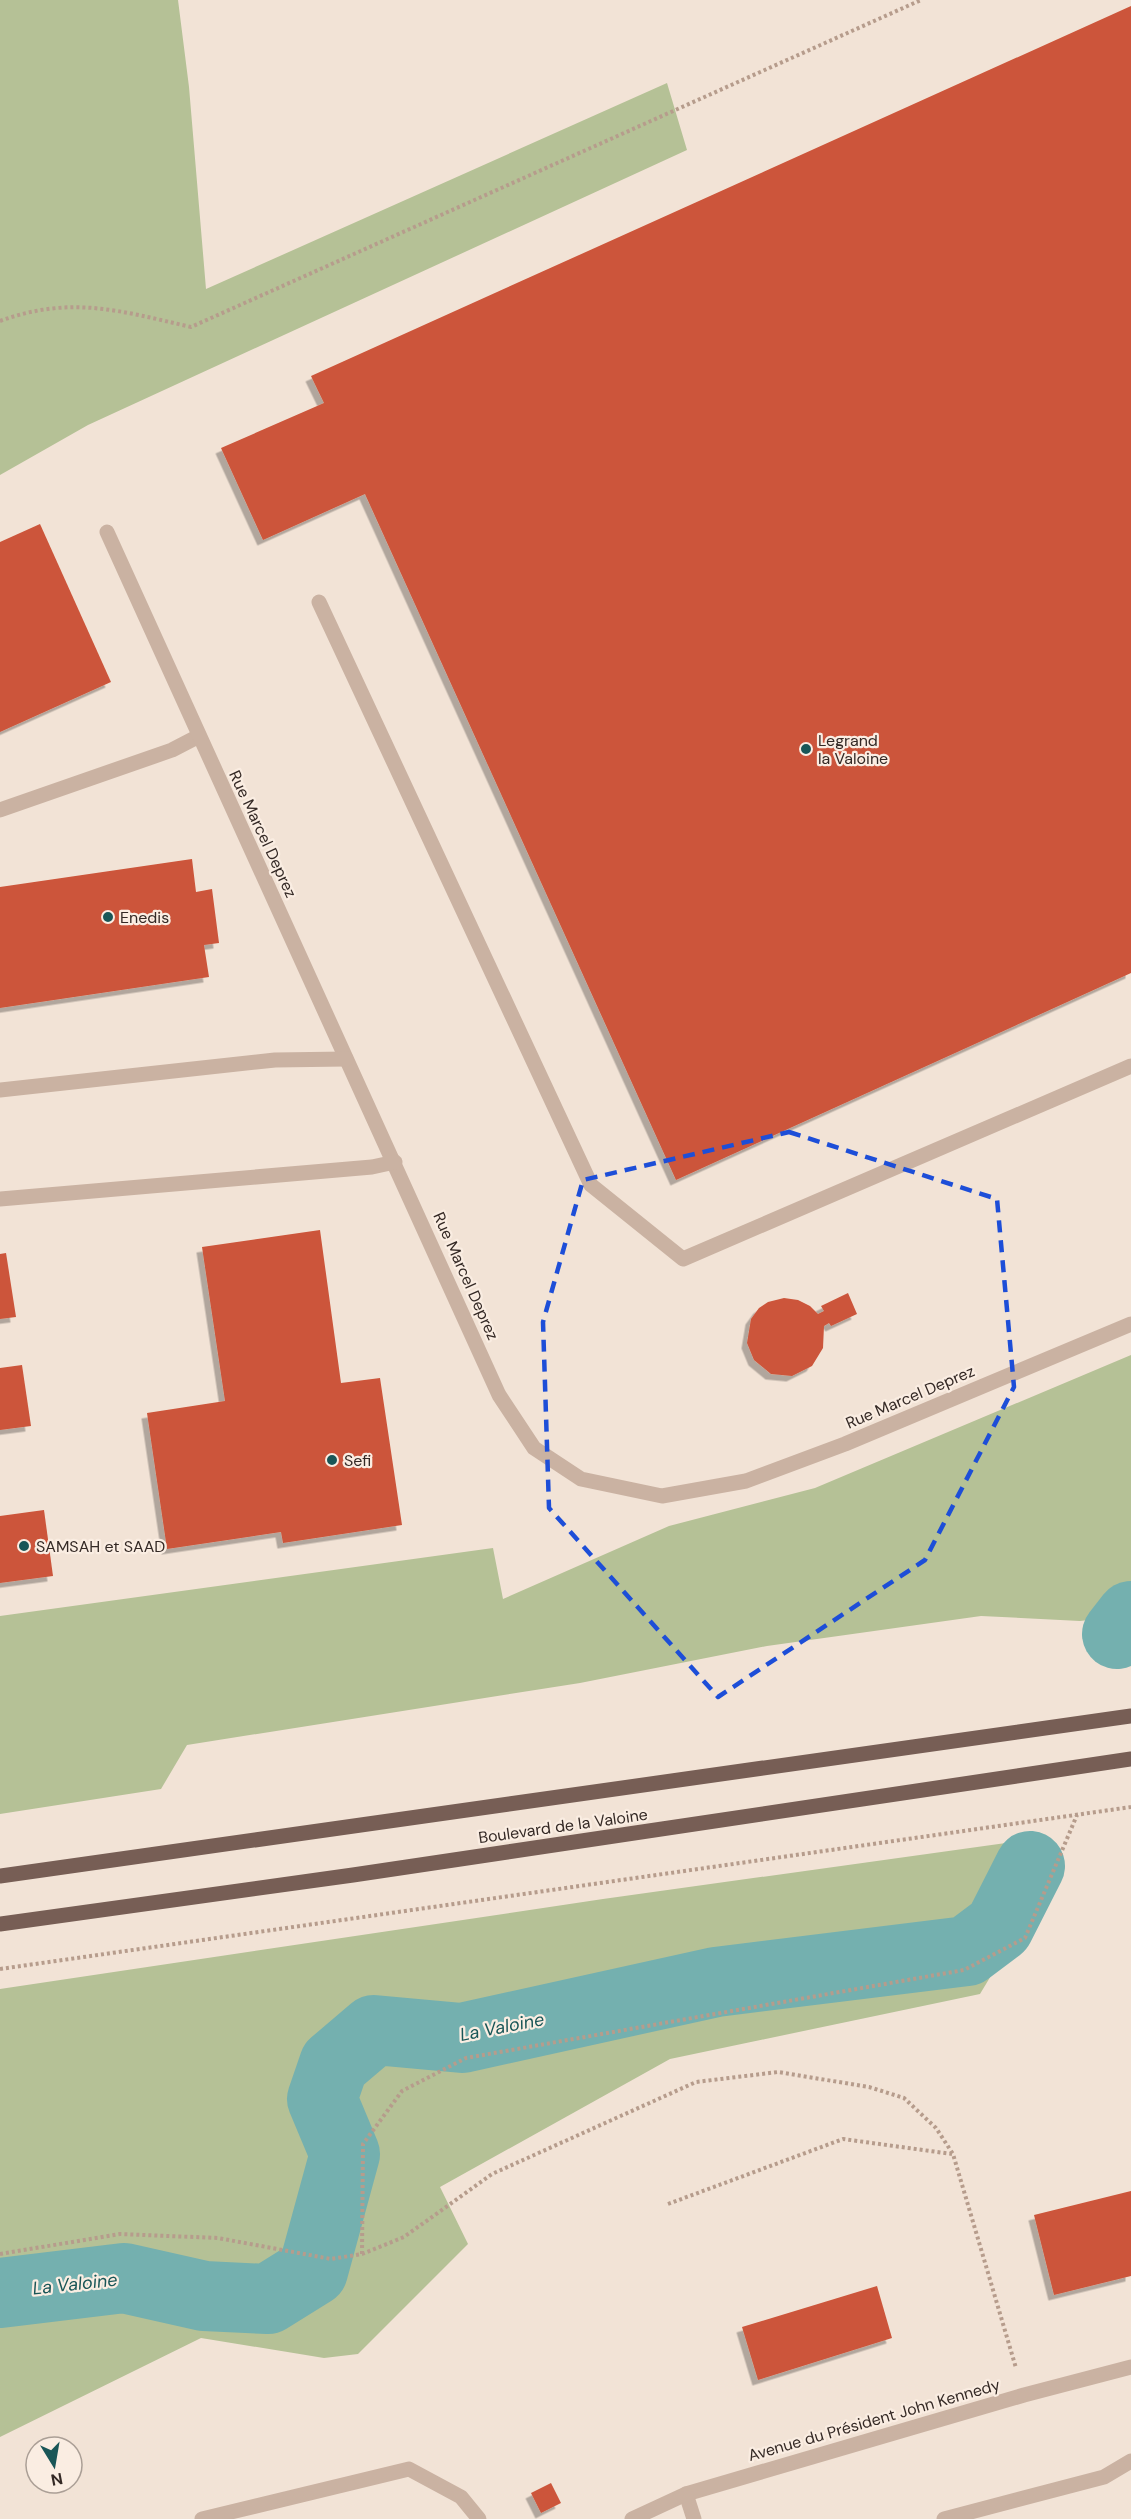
<svg xmlns="http://www.w3.org/2000/svg" width="1131" height="2519" font-family="'DM Sans',sans-serif">
<style>
.green{fill:#b5c196}
.lines{fill:none;stroke-linecap:round;stroke-linejoin:round}
.river{stroke:#74b0af;stroke-width:70}
.building{fill:#cc553a;filter:url(#shadow)}
.path{stroke:#b69c8c;stroke-width:4;stroke-dasharray:3 3;stroke-linecap:butt}
.service{stroke:#cab2a2;stroke-width:15}
.minor{stroke:#cab2a2;stroke-width:15}
.primary{stroke:#775e55;stroke-width:15}
.marked{fill:none;stroke:#1d4ed8;stroke-width:4.5;stroke-dasharray:12 8;stroke-linejoin:round}
.poi-dot{fill:#195657;stroke:#faede2;stroke-width:2}
.labels{text-anchor:middle;dominant-baseline:central;stroke-width:4.5;stroke-linejoin:round;paint-order:stroke}
.poi-label{font-size:16px;fill:#342925;stroke:#faede2;text-anchor:start}
.street-label{font-size:16px;fill:#342925;stroke:#faede2}
.water-label{font-size:18px;font-style:italic;fill:#195657;stroke:#faede2}
</style>
<defs>
<filter id="shadow"><feDropShadow dx="-5.5" dy="5.5" stdDeviation="0" flood-color="#0004"/></filter>
</defs>
<rect width="100%" height="100%" fill="#f2e3d6"/>
<g class="green">
<polygon points="0,0 178,0 189,87 206,289 667,83 687,150 88,425 0,475"/>
<polygon points="1131,1355 1131,1615 1080,1621 981,1616 767,1646 580,1683 187,1745 161,1789 0,1814 0,1616 493,1548 503,1599 669,1526 815,1488"/>
<polygon points="1013,1842 1046,1884 980,1994 670,2059 440,2187 468,2244 358,2354 324,2358 201,2338 0,2437 0,1989 603,1899"/>
</g>
<g class="lines">
<g class="river">
<polyline points="1117,1634 1131,1616"/>
<polyline points="0,2293 124,2278 204,2296 268,2299 313,2271 345,2154 322,2099 334,2064 374,2030 462,2038 716,1982 967,1951 999,1927 1030,1866"/>
</g>
</g>
<g class="building">
<polygon points="1131,6 1131,973 676,1180 365,494 263,540 221,448 324,403 311,376"/>
<polygon points="40,524 111,682 0,732 0,542"/>
<polygon points="192,859 196,892 212,889 219,943 204,945 209,977 0,1008 0,887"/>
<polygon points="320,1230 341,1383 380,1378 402,1525 283,1543 281,1532 167,1549 147,1413 225,1401 202,1247"/>
<polygon points="6,1253 16,1317 0,1319 0,1254"/>
<polygon points="848,1293 857,1314 831,1326 829,1323 824,1326 823,1348 812,1366 792,1376 771,1374 754,1360 747,1343 751,1319 759,1308 768,1302 784,1298 798,1300 810,1306 818,1314 824,1311 821,1306"/>
<polygon points="22,1365 31,1426 0,1430 0,1368"/>
<polygon points="44,1510 53,1576 0,1583 0,1516"/>
<polygon points="1131,2191 1131,2276 1054,2295 1034,2215"/>
<polygon points="877,2286 892,2338 758,2380 742,2327"/>
<polygon points="551,2483 561,2503 541,2513 531,2493"/>
</g>
<g class="lines">
<g class="path">
<path d="M 0,321 C 71,295 121,311 191,327 L 921,0"/>
<polyline points="0,1969 1131,1807"/>
<polyline points="668,2204 843,2139 952,2154"/>
<polyline points="0,2254 120,2234 218,2238 331,2259 362,2254 404,2237 492,2174 696,2082 778,2072 869,2087 904,2098 936,2128 953,2154 1016,2368"/>
<polyline points="362,2254 363,2144 402,2091 466,2058 964,1970 1025,1938 1077,1815"/>
</g>
<g class="service">
<polyline points="319,602 591,1185 683,1259 1131,1066"/>
<polyline points="0,810 172,750 199,736"/>
<polyline points="686,2494 694,2519"/>
<polyline points="202,2519 409,2469 461,2497 479,2519"/>
<polyline points="944,2519 1104,2477 1131,2461"/>
</g>
<g class="minor">
<polyline points="107,532 499,1395 534,1448 581,1479 662,1496 746,1481 845,1444 1131,1324"/>
<polyline points="0,1090 275,1060 346,1059"/>
<polyline points="0,1199 372,1167 395,1162"/>
<polyline points="632,2519 686,2494 1024,2395 1131,2367"/>
</g>
<g class="primary">
<polyline points="0,1876 1131,1716"/>
<polyline points="0,1924 353,1875 1131,1759"/>
</g>
</g>
<path class="marked" d="M 789,1132 L 997,1199 L 1014,1387 L 925,1560 L 718,1697 L 549,1508 L 543,1322 L 583,1180 Z"/>
<g class="poi-dot">
<circle cx="806" cy="749" r="6"/>
<circle cx="108" cy="917" r="6"/>
<circle cx="332" cy="1460" r="6"/>
<circle cx="24" cy="1546" r="6"/>
</g>
<g class="labels">
<g class="poi-label">
<text x="818" y="740">Legrand<tspan x="818" dy="18">la Valoine</tspan></text>
<text x="120" y="917">Enedis</text>
<text x="344" y="1460">Sefi</text>
<text x="36" y="1546">SAMSAH et SAAD</text>
</g>
<g class="street-label">
<text transform="translate(263 834) rotate(65)">Rue Marcel Deprez</text>
<text transform="translate(466 1276) rotate(66)">Rue Marcel Deprez</text>
<text transform="translate(910 1397) rotate(-23)">Rue Marcel Deprez</text>
<text transform="translate(563 1826) rotate(-8)">Boulevard de la Valoine</text>
<text transform="translate(874 2420) rotate(-16)">Avenue du Président John Kennedy</text>
</g>
<g class="water-label">
<text transform="translate(502 2027) rotate(-11)">La Valoine</text>
<text transform="translate(75 2284) rotate(-6)">La Valoine</text>
</g>
</g>
<g transform="translate(54 2465) rotate(169)"><circle r="28" fill="#faede2" stroke="#ab9f96" stroke-width="1.5"/>
<path d="M0-4.5L10 22L0 15L-10 22Z" fill="#195657"/>
<text y="-9" font-size="16" font-weight="bold" text-anchor="middle" fill="#342925">N</text>
</g>
</svg>
